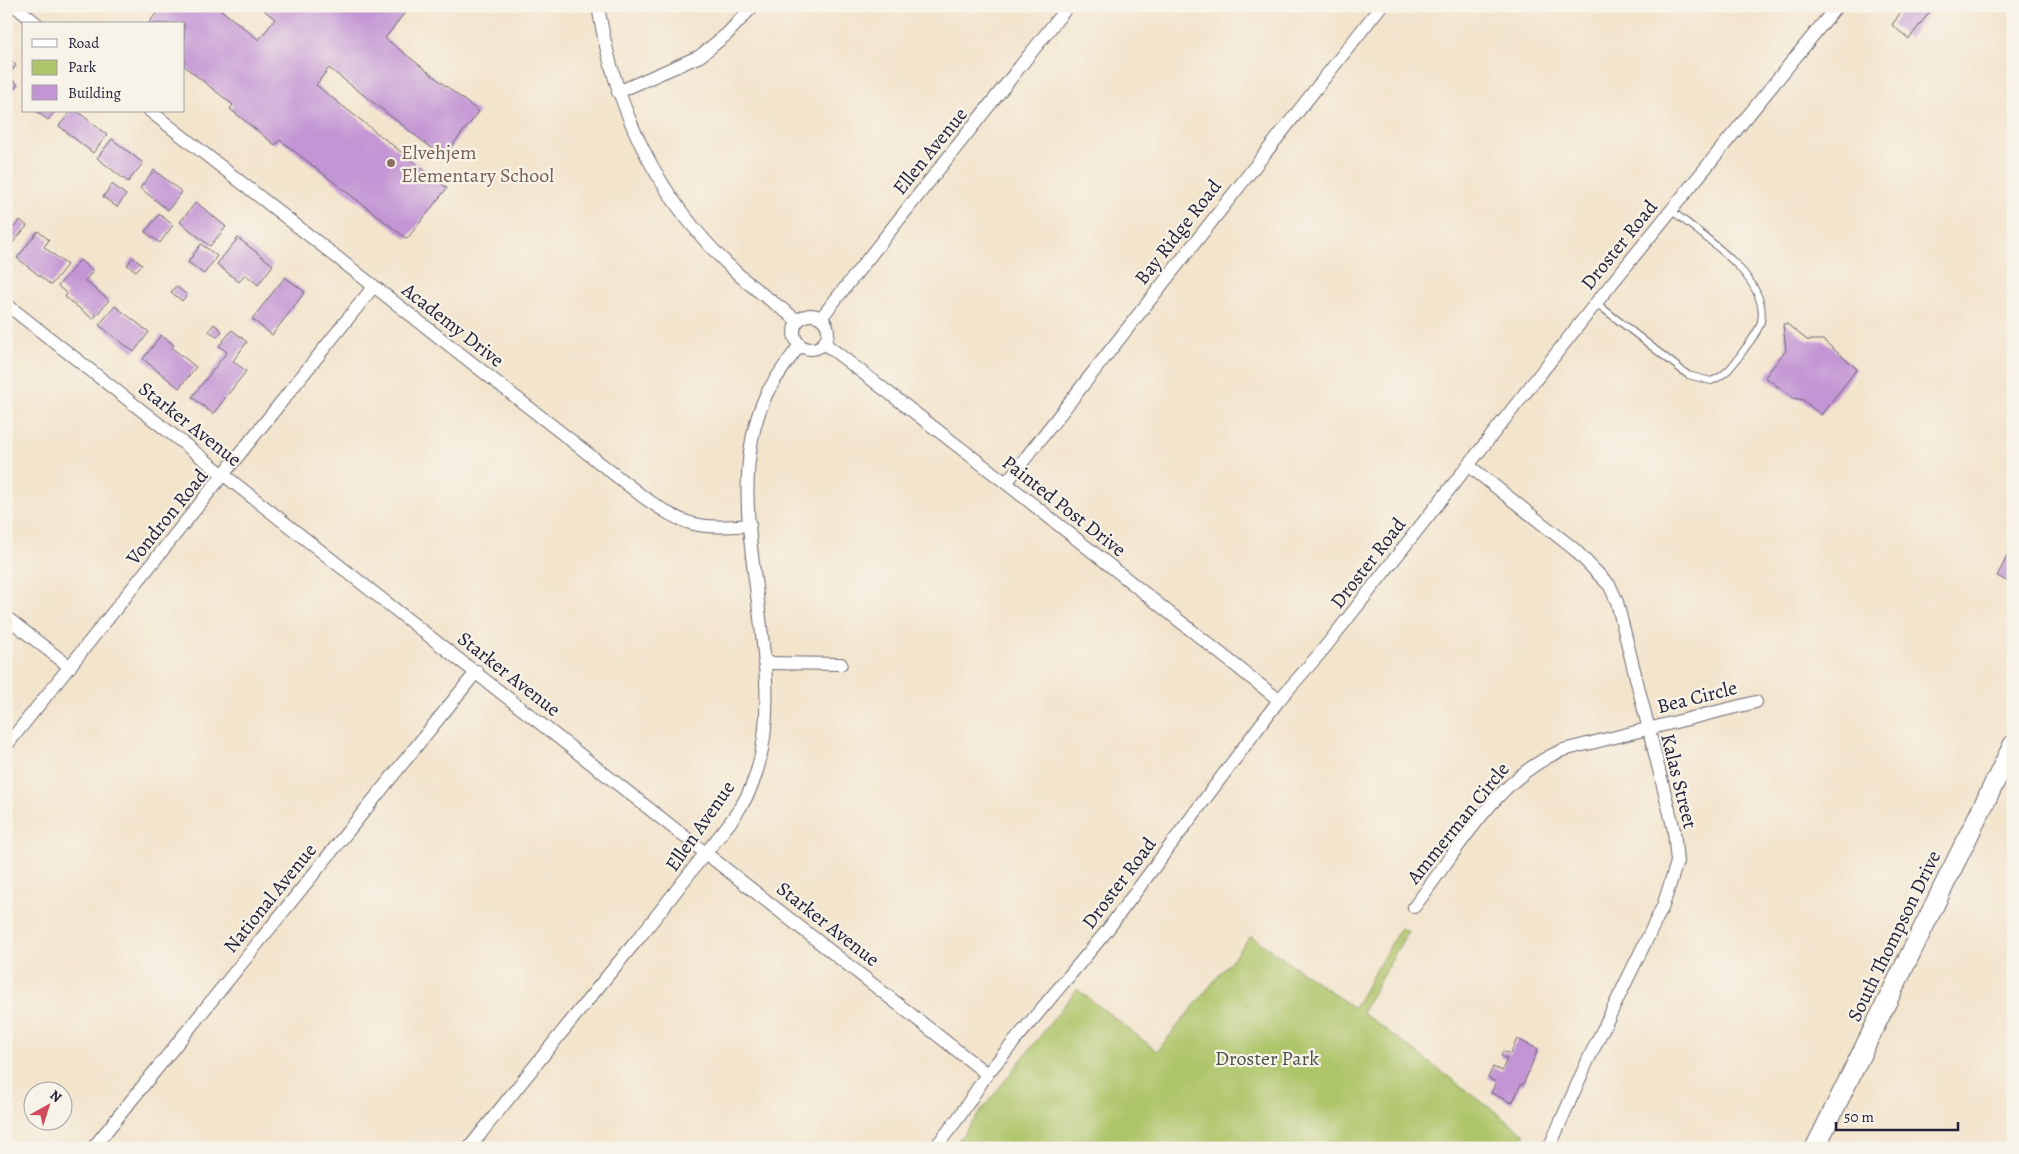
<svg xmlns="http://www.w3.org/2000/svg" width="2019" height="1154" font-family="Alegreya,serif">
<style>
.green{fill:#adc468;stroke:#687352}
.building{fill:#c395d4}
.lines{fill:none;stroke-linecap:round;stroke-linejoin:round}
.lane-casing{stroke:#6b666e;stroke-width:8}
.street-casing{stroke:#6b666e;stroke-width:14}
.secondary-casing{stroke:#6b666e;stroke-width:21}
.lane{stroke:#fff;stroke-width:6}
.street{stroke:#fff;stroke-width:12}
.secondary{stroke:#fff;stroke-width:19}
.education-dot{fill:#8d6e63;stroke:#f7f3e8;stroke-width:2}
.labels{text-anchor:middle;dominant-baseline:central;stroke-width:4.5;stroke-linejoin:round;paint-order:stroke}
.street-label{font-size:20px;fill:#22223b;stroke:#f7f3e8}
.education-label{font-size:20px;fill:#785e54;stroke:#f7f3e8;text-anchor:start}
.park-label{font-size:20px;fill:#4c5348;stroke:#f7f3e8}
</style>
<rect width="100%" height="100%" fill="#f7f3e8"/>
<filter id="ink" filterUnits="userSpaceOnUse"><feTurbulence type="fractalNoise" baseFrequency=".02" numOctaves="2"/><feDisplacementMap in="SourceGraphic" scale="10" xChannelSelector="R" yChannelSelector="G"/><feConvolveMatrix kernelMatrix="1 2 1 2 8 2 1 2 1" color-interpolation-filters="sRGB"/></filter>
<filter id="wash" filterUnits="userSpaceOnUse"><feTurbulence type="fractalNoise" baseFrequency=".0096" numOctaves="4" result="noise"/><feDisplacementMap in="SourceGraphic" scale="20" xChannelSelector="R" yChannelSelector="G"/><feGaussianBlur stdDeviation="1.12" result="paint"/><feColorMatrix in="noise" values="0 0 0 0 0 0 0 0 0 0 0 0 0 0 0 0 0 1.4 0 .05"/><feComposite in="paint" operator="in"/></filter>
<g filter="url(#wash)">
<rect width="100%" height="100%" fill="#f3e4cc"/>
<polygon class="green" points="1400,928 1408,931 1362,1012 1525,1134 1518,1148 952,1148 1077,989 1157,1051 1251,936 1354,1008"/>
<g id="blocks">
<g class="building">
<polygon points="162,6 216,6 259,40 275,19 259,6 315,6 323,12 328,6 410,6 385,38 479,112 443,157 329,68 316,85 447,188 407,239 280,140 275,145 230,109 233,105 184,66 184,24 148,24"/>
<polygon points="677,6 691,6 689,11"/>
<polygon points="1905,6 1934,6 1909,39 1892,25"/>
<polygon points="6,56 16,65 8,76 18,84 6,98"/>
<polygon points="36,111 55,111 48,120"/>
<polygon points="71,111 77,111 107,135 93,153 59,126"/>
<polygon points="112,139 143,163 128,182 97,158"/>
<polygon points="154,170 182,192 168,210 140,188"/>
<polygon points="112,184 126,195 117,207 103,197"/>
<polygon points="196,202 226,227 210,246 180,222"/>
<polygon points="159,214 173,225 160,243 145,232"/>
<polygon points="20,220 27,226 6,251 6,221 14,227"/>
<polygon points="38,231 49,240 44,247 67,265 51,285 17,258"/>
<polygon points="238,238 273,265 258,285 245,274 239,282 217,264"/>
<polygon points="201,244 217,256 204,274 188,262"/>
<polygon points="133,257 142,265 136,271 127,265"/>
<polygon points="80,260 93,271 85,281 109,300 93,319 65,297 67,294 58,286"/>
<polygon points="285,277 305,292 272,335 252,319"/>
<polygon points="176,286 187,295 182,301 171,292"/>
<polygon points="115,306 149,332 134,352 99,325"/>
<polygon points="214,324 222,331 217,337 209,331"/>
<polygon points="1783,324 1787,324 1807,340 1823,340 1857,369 1821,415 1803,400 1793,398 1765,377 1786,350"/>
<polygon points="232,330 247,342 233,361 246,371 213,414 192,397 227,352 219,346"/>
<polygon points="161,335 174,345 172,348 196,367 179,388 143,359"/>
<polygon points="2013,545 2013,584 1997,576"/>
<polygon points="1517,1039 1538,1049 1523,1085 1521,1084 1512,1103 1491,1093 1496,1082 1488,1078 1493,1067 1502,1071 1507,1059 1501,1056 1503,1051 1510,1054"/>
</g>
</g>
</g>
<g filter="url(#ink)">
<use href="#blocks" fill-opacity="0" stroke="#6b666e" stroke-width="1"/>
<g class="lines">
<g class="lane-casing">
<path id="lane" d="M 1596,303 L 1688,375 L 1711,381 C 1728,375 1736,361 1746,347 C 1752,339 1759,331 1761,321 C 1770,278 1700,234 1671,210"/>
</g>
<g class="street-casing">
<g id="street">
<polyline points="15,6 37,24"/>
<path d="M 598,6 C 615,111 659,202 738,274 C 756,291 778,305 798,321"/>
<polyline points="618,92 700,56 727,34 753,6"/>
<path d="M 150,111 L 642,496 C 686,527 697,529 750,525"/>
<polyline points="6,304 987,1074"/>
<circle cx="811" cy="332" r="17"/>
<polyline points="821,318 1068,6"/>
<polyline points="824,343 1006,483 1279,700"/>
<polyline points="1468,465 1574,549 1610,586 1617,602 1674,830 1677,862 1663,906 1588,1060 1549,1148"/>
<polyline points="1006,483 1381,6"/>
<polyline points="6,617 70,667"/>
<polyline points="764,663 841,664"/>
<polyline points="6,746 374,286"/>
<path d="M 1414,907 C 1456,853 1497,776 1563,750 L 1756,702"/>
<polyline points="93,1148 477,671"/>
<path d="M 469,1148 C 525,1078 580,1009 637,940 C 661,911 684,880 708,850 C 726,828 746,805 755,777 C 795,659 713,509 766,395 C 775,378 788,361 799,346"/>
<polyline points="935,1148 959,1117 987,1074 1105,933 1279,700 1322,651 1596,303 1837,6"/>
</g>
</g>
<g class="secondary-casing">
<polyline id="secondary" points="1815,1148 2013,745"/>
</g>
<use href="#lane" class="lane"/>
<use href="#street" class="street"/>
<use href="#secondary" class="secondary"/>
</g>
</g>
<circle class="education-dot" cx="391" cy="163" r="5"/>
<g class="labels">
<g class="street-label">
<text transform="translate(930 151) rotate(-51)">Ellen Avenue</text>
<text transform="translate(1178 232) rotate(-52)">Bay Ridge Road</text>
<text transform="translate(1619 245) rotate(-51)">Droster Road</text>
<text transform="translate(453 325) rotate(38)">Academy Drive</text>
<text transform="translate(190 424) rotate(38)">Starker Avenue</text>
<text transform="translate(1064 506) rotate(38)">Painted Post Drive</text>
<text transform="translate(167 517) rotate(-51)">Vondron Road</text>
<text transform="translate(1368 563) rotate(-52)">Droster Road</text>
<text transform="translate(509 674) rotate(38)">Starker Avenue</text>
<text transform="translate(1697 697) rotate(-14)">Bea Circle</text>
<text transform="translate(1679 781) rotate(76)">Kalas Street</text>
<text transform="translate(1458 823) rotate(-51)">Ammerman Circle</text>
<text transform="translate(700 826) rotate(-55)">Ellen Avenue</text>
<text transform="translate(1119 883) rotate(-53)">Droster Road</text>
<text transform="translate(270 898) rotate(-51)">National Avenue</text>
<text transform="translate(828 924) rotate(38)">Starker Avenue</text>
<text transform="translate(1894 936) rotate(-64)">South Thompson Drive</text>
</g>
<g class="education-label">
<text x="401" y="152">Elvehjem<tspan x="401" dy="23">Elementary School</tspan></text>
</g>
<g class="park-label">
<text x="1267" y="1058">Droster Park</text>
</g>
</g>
<rect width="2019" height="1154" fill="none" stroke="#f7f3e8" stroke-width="25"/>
<rect x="22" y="22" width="162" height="90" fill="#f7f3e8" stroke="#a29fa3"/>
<rect x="32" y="39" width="25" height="8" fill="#ffffff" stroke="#a29fa3"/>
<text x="68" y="48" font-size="15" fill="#22223b">Road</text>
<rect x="32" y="60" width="25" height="15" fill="#adc468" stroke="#a29fa3"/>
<text x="68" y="72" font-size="15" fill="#22223b">Park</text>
<rect x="32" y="85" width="25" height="15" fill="#c395d4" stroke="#a29fa3"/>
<text x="68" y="98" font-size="15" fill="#22223b">Building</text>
<g transform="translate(48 1106) rotate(39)"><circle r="24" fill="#f7f3e8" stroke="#a29fa3"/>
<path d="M0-4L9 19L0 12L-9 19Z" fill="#d1495b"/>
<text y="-8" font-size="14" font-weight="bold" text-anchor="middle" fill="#22223b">N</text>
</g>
<path d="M1836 1122v8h122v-8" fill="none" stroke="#22223b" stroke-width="2.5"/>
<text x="1844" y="1122" font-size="15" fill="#22223b" stroke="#f7f3e8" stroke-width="4" paint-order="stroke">50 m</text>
</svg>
